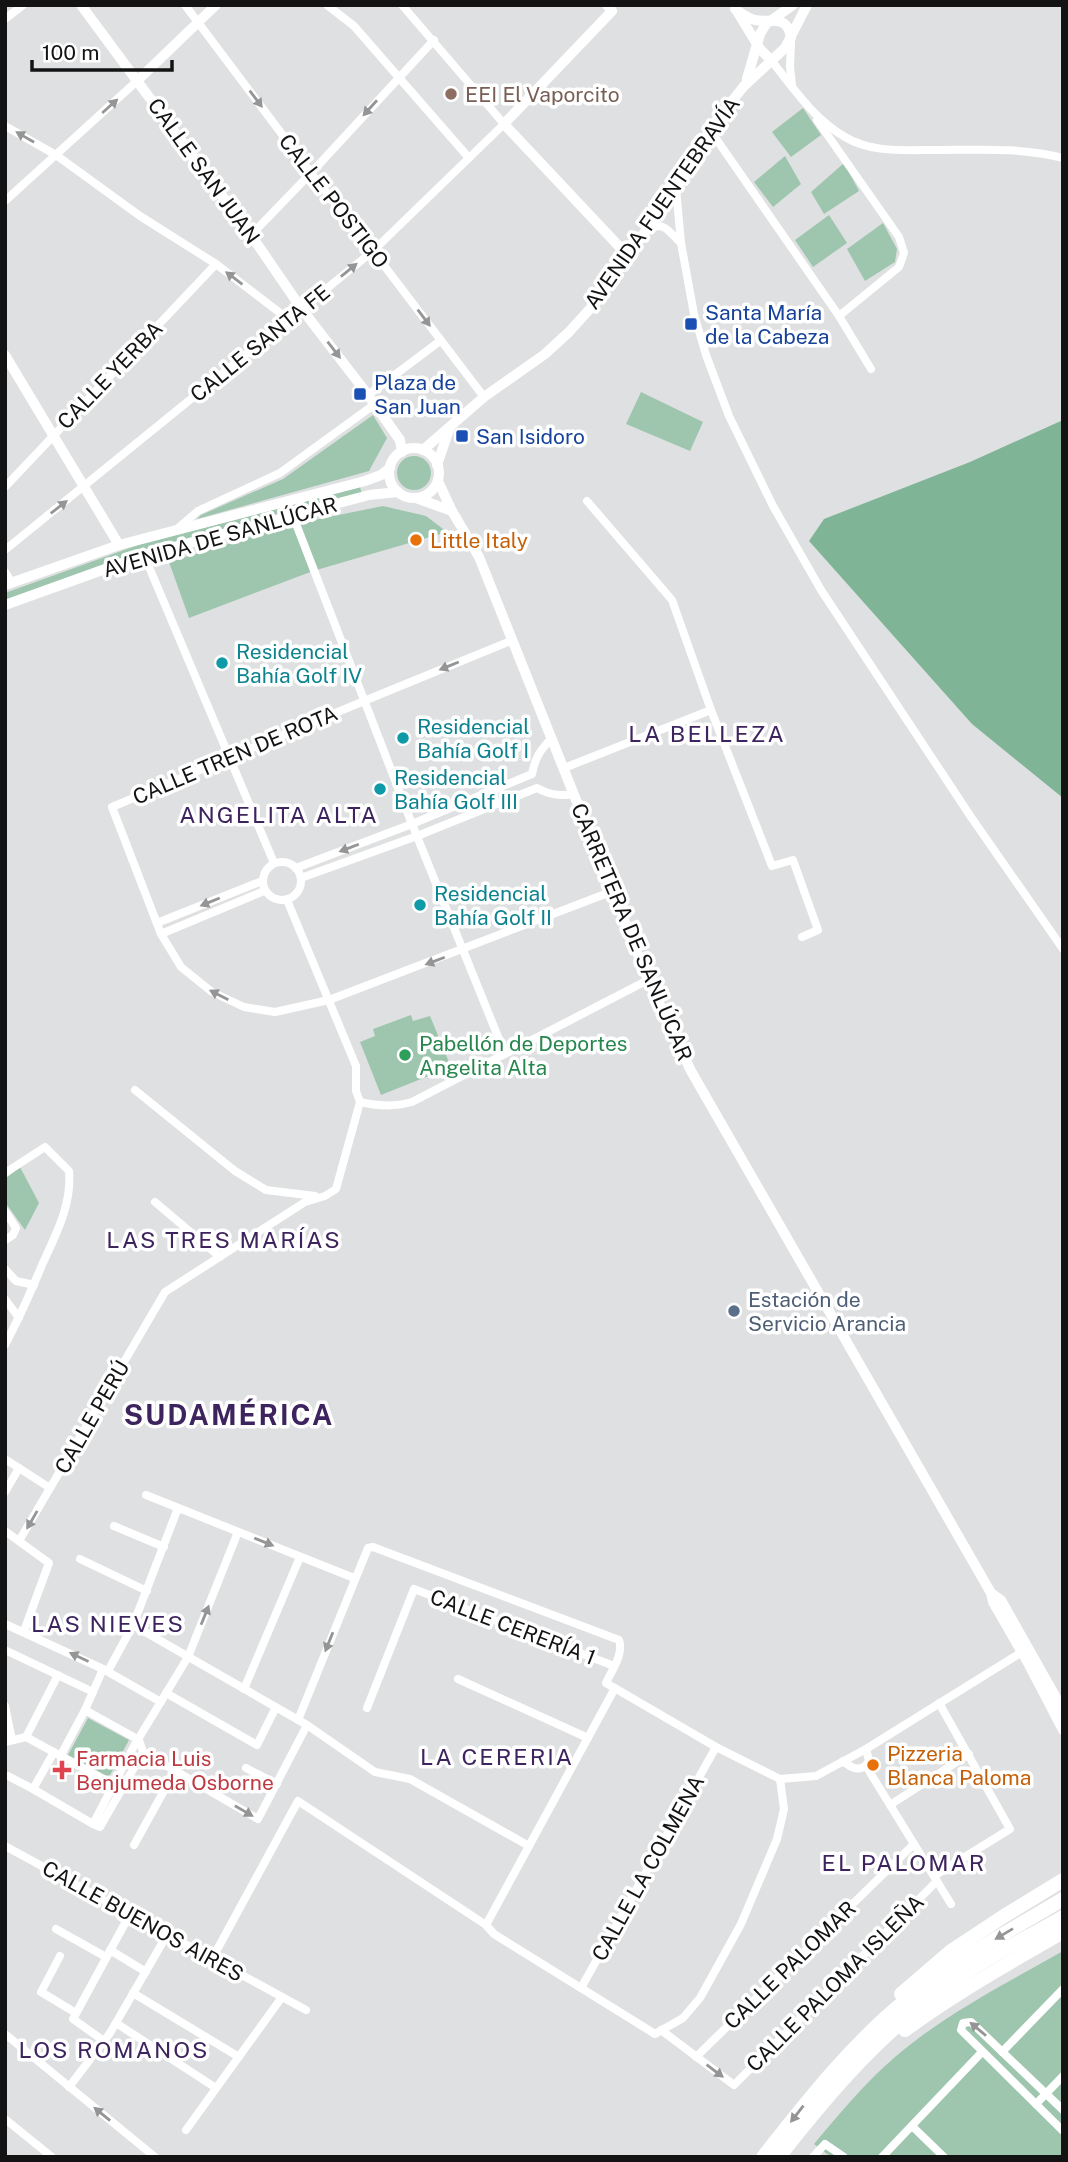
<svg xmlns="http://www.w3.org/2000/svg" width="1068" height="2162" font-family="'Public Sans',sans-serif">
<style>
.green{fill:#9ec6ae}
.forest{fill:#7fb596}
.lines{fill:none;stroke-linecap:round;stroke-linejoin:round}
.street{stroke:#fff;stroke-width:8}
.secondary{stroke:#fff;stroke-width:10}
.highway{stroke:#fff;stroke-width:14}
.oneway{fill:#959595}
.education-dot{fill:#8d6e63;stroke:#fff;stroke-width:2.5}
.transit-dot{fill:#1a4fb4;stroke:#fff;stroke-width:2.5}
.food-dot{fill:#e8710a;stroke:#fff;stroke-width:2.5}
.culture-dot{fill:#0f9aa8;stroke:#fff;stroke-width:2.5}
.leisure-dot{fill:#2e9e5b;stroke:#fff;stroke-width:2.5}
.service-dot{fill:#5c6f8a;stroke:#fff;stroke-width:2.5}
.health-dot{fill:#e0444e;stroke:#fff;stroke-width:2.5}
.labels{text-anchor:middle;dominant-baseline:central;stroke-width:7;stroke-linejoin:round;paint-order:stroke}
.education-label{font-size:21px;fill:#785e54;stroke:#fff;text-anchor:start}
.street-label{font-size:21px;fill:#131313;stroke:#fff}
.transit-label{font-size:21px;fill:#164399;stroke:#fff;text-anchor:start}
.food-label{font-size:21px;fill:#c56008;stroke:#fff;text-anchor:start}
.culture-label{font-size:21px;fill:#0d838f;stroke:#fff;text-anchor:start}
.leisure-label{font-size:21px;fill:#27864d;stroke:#fff;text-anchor:start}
.service-label{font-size:21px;fill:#4e5e75;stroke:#fff;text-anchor:start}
.health-label{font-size:21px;fill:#be3a42;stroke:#fff;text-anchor:start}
.neighbourhood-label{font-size:23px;letter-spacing:2px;fill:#3d245e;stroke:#fff}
.district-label{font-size:28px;font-weight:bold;letter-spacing:2px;fill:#3d245e;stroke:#fff}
</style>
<rect width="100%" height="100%" fill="#dfe0e1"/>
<g class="green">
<polygon points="803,108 821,135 791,157 772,132"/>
<polygon points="785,156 801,184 773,207 754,182"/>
<polygon points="844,163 859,191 824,214 811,192"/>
<polygon points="829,215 847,243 813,267 795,240"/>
<polygon points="883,223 897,249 895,262 865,281 847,249"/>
<polygon points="641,392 703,422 690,451 626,424"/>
<polygon points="373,415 387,438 369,471 197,519 201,515 283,479"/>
<circle cx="414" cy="473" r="17"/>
<polygon points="360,487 362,494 5,601 5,593 138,545"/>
<polygon points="383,506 426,516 447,532 313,571 189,618 169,562 294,524"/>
<polygon points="411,1015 413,1021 430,1016 451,1067 381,1095 360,1042 375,1036 373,1029"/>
<polygon points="20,1167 39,1203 25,1230 5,1202 5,1179"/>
<polygon points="88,1718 129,1740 109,1777 68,1755"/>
<path d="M 1063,1951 L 1063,2157 L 831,2157 L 814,2144 C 839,2114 865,2083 895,2057 C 945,2014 1005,1984 1063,1951 Z"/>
</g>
<polygon class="forest" points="1063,420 1063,798 972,724 809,541 824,519 970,462"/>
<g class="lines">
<g class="street">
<polyline points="185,5 311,173 373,251 484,397"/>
<polyline points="327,5 354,26 469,158"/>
<polyline points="5,19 23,5"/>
<polyline points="791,42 790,67 792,85"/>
<path d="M 771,60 C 793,88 814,119 845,137 C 871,153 905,150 934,150 C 977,150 1021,147 1063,158"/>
<polyline points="817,120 899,237 904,253 899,267 839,316"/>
<polyline points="5,126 56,155 140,216 216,264 288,319"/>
<polyline points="710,130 839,316 871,369"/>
<polyline points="676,188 681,243 694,314 706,355 729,416 773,506 821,590 971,817 1063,949"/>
<polyline points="5,201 137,81"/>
<path d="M 646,231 C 665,219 668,232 681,243"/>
<polyline points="251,235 311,173 434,40"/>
<polyline points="368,395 440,341"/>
<polyline points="5,487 216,264"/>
<polyline points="587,501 672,600 711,710 772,866 793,860 818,930 802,937"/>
<polyline points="293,516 412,824 505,1054"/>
<polyline points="177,529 198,511 280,473 375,404"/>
<polyline points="5,550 373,251 504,124 402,5"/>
<polyline points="144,555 274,863"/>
<polyline points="5,572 12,583"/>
<polyline points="513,640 364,701 112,807 161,934 181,967 212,992 244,1007 275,1012 329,1000 613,891"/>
<polyline points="564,768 711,710"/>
<circle cx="282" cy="881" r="19"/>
<path d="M 296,868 L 412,824 L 532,774 C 535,758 540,750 552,738"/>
<path d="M 301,878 L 417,836 L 537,788 C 550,795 559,796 574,794"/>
<polyline points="287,900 356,1066 356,1091 360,1102"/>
<polyline points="157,923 262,881"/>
<polyline points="161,934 264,891"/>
<polyline points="135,1090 235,1171 266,1190 315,1196"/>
<path d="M 360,1102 C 379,1106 393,1107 412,1102 L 648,980"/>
<path d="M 5,1173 L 45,1147 L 69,1171 C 72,1205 56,1234 42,1265 C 31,1292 19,1318 5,1345"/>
<polyline points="155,1202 220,1257"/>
<polyline points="5,1211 16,1228 13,1235 5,1240"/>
<polyline points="5,1269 16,1281 34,1285"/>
<polyline points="5,1299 19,1318"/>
<polyline points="5,1459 50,1488"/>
<polyline points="5,1492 19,1468"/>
<polyline points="146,1495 354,1578"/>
<polyline points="114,1526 164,1547"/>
<polyline points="5,1531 49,1563 24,1631"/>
<polyline points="19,1541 165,1292 305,1202 325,1196 336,1189 360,1102"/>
<polyline points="80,1559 147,1591"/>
<polyline points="5,1624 103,1669 161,1702"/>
<polyline points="133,1625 307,1725 375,1772 410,1779 529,1846"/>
<polyline points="5,1650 93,1692"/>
<polyline points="108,1671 133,1625 178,1508"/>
<polyline points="458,1679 588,1738"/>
<polyline points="244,1689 300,1557"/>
<polyline points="166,1693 257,1745 276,1707"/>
<polyline points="5,1706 12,1740"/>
<polyline points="367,1708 414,1589 614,1666"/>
<polyline points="85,1710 103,1669"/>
<path d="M 298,1720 L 368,1548 L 373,1547 L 619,1640 C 624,1654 612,1670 606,1683 L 716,1747 L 780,1779"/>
<polyline points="26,1737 116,1786"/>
<polyline points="26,1737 58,1675"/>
<polyline points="139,1740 143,1752 100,1827 93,1824 134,1746 188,1657 238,1532"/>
<polyline points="5,1742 26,1737"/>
<polyline points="54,1752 33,1789 93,1824"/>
<polyline points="143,1752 258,1819 307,1725"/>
<polyline points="61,1755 85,1710 139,1740"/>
<path d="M 843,1761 C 852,1769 862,1773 869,1761 L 866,1749"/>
<polyline points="866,1766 951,1904"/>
<polyline points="246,1768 277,1784"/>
<polyline points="8,1776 33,1789"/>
<polyline points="890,1805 969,1754"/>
<polyline points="134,1845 175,1771"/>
<polyline points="5,1846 306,2010"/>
<polyline points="934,1876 1010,1829 939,1703"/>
<polyline points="486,1925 615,1688"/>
<polyline points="56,1929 106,1957"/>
<polyline points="110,1950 146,1972"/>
<polyline points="60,1956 41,1992 76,2013"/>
<polyline points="212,1959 298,1801 486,1925 494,1934 655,2034 683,2018 700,1998 741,1924 777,1839 784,1809 780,1779 816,1776 866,1749 1022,1652 1025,1654"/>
<polyline points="581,1988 716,1747"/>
<polyline points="133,1993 239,2057"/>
<polyline points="116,2023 216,2088"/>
<polyline points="661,2030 734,2085 937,1881"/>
<polyline points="5,2034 155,2157"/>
<polyline points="104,2041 73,2019 130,1914"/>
<polyline points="1002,2052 1063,1989"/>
<polyline points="696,2057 914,1844"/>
<polyline points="69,2087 110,2033 167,1935"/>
<polyline points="1036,2104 1063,2076"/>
<polyline points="1063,2110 971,2022 963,2023 961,2030 1063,2131"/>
<polyline points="5,2119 52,2157"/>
<polyline points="912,2126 944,2157"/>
<polyline points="186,2130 282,1997"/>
<polyline points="813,2157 825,2144 844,2157"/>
<polyline points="882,2157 982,2052"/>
</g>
<g class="secondary">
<polyline points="81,5 251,235 301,308 368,395 400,440 402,452"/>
<polyline points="607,5 612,11 504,124 629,257"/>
<path d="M 735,9 C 741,13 747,18 755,20 C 771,23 788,14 791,38"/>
<polyline points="738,13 760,49 771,60"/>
<polyline points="747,79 760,34 766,24 793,5"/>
<polyline points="137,81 216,5"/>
<polyline points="5,355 119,545"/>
<circle cx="414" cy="473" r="25"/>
<polyline points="423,450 484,397 545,354 569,332 597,301 676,187 716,121 744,86 785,48 807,5"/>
<polyline points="437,465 450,427"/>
<polyline points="438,481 452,511 479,557 648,980 691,1071 991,1593 993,1602 1027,1661 1063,1730"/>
<polyline points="416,498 452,511"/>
<polyline points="5,585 119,545 365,481 381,475 390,468"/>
<polyline points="5,605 144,555 369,495 398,492"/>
<polyline points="991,1593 1001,1600 1063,1710"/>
</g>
<g class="highway">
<polyline points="901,1994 951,1951 1004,1916 1063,1880"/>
<path d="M 905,2030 C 955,1993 1009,1963 1063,1932"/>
<path d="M 763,2157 C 807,2101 851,2045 906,2000 C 954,1960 1010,1931 1063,1899"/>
<path d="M 779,2157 C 831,2090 889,2023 961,1976 C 993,1954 1029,1937 1063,1917"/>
</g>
</g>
<defs><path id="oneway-solid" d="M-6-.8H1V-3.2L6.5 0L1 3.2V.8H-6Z" transform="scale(1.75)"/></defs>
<g class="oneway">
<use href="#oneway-solid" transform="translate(256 99) rotate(53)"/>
<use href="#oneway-solid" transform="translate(110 106) rotate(-42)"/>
<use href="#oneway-solid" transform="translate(370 108) rotate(132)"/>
<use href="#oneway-solid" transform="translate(25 137) rotate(-150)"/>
<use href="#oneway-solid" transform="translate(349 270) rotate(-39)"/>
<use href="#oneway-solid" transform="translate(234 278) rotate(-143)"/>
<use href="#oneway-solid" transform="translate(424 318) rotate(53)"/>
<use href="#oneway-solid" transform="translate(334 350) rotate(52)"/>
<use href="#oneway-solid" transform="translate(59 507) rotate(-38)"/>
<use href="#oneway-solid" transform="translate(449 666) rotate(158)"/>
<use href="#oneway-solid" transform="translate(349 848) rotate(159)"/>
<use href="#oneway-solid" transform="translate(210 902) rotate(158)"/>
<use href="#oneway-solid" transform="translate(435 961) rotate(159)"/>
<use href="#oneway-solid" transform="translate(219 995) rotate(-153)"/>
<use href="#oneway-solid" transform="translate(32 1520) rotate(120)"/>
<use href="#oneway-solid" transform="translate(264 1542) rotate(22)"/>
<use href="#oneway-solid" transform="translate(205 1615) rotate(-68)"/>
<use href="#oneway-solid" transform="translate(329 1642) rotate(112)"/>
<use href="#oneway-solid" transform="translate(79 1657) rotate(-155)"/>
<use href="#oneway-solid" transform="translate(244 1811) rotate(30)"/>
<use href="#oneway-solid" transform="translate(1004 1934) rotate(149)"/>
<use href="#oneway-solid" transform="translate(978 2029) rotate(-140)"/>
<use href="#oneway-solid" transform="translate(715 2071) rotate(37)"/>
<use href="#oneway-solid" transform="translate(102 2114) rotate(-141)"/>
<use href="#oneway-solid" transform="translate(797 2114) rotate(128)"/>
</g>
<circle class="education-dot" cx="451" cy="94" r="7"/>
<g class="transit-dot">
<rect x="684" y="317" width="14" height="14" rx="3.5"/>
<rect x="353" y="387" width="14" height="14" rx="3.5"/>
<rect x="455" y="429" width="14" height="14" rx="3.5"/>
</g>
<g class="food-dot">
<circle cx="416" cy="540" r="7"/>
<circle cx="873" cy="1765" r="7"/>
</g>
<g class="culture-dot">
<circle cx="222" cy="663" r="7"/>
<circle cx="403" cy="738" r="7"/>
<circle cx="380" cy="789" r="7"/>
<circle cx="420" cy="905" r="7"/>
</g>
<circle class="leisure-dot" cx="405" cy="1055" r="7"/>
<circle class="service-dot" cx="734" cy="1311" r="7"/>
<path class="health-dot" d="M58.5 1759.5h7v7h7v7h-7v7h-7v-7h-7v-7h7z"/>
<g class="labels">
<g class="education-label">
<text x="465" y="94">EEI El Vaporcito</text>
</g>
<g class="street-label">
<text transform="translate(204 171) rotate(54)">CALLE SAN JUAN</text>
<text transform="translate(334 201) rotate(52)">CALLE POSTIGO</text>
<text transform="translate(662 203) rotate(-55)">AVENIDA FUENTEBRAVÍA</text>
<text transform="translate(260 343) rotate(-39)">CALLE SANTA FE</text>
<text transform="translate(110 375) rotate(-46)">CALLE YERBA</text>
<text transform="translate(220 537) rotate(-16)">AVENIDA DE SANLÚCAR</text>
<text transform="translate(235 755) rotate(-23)">CALLE TREN DE ROTA</text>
<text transform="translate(632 932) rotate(67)">CARRETERA DE SANLÚCAR</text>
<text transform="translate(92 1417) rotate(-60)">CALLE PERÚ</text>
<text transform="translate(513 1627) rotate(21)">CALLE CERERÍA 1</text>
<text transform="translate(648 1868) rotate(-61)">CALLE LA COLMENA</text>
<text transform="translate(143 1921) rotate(29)">CALLE BUENOS AIRES</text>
<text transform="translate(790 1965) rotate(-44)">CALLE PALOMAR</text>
<text transform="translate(835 1983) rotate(-45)">CALLE PALOMA ISLEÑA</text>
</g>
<g class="transit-label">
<text x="705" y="312">Santa María<tspan x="705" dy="24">de la Cabeza</tspan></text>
<text x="374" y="382">Plaza de<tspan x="374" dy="24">San Juan</tspan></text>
<text x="476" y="436">San Isidoro</text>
</g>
<g class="food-label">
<text x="430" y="540">Little Italy</text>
<text x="887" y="1753">Pizzeria<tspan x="887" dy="24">Blanca Paloma</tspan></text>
</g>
<g class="culture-label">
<text x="236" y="651">Residencial<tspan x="236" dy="24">Bahía Golf IV</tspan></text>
<text x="417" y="726">Residencial<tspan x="417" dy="24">Bahía Golf I</tspan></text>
<text x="394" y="777">Residencial<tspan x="394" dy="24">Bahía Golf III</tspan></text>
<text x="434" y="893">Residencial<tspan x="434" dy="24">Bahía Golf II</tspan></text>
</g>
<g class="leisure-label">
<text x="419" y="1043">Pabellón de Deportes<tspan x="419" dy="24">Angelita Alta</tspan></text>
</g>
<g class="service-label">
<text x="748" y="1299">Estación de<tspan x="748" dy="24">Servicio Arancia</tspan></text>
</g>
<g class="health-label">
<text x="76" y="1758">Farmacia Luis<tspan x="76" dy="24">Benjumeda Osborne</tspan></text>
</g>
<g class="neighbourhood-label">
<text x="707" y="733">LA BELLEZA</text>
<text x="279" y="814">ANGELITA ALTA</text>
<text x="224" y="1239">LAS TRES MARÍAS</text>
<text x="108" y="1623">LAS NIEVES</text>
<text x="497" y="1756">LA CERERIA</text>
<text x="904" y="1862">EL PALOMAR</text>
<text x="114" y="2049">LOS ROMANOS</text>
</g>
<g class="district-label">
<text x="229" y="1414">SUDAMÉRICA</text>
</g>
</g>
<rect width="1068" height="2162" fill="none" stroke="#131313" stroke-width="14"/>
<path d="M32 60v10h140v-10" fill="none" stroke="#131313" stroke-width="3.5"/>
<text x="42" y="60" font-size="21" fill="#131313" stroke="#ffffff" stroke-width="5" paint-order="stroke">100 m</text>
</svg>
